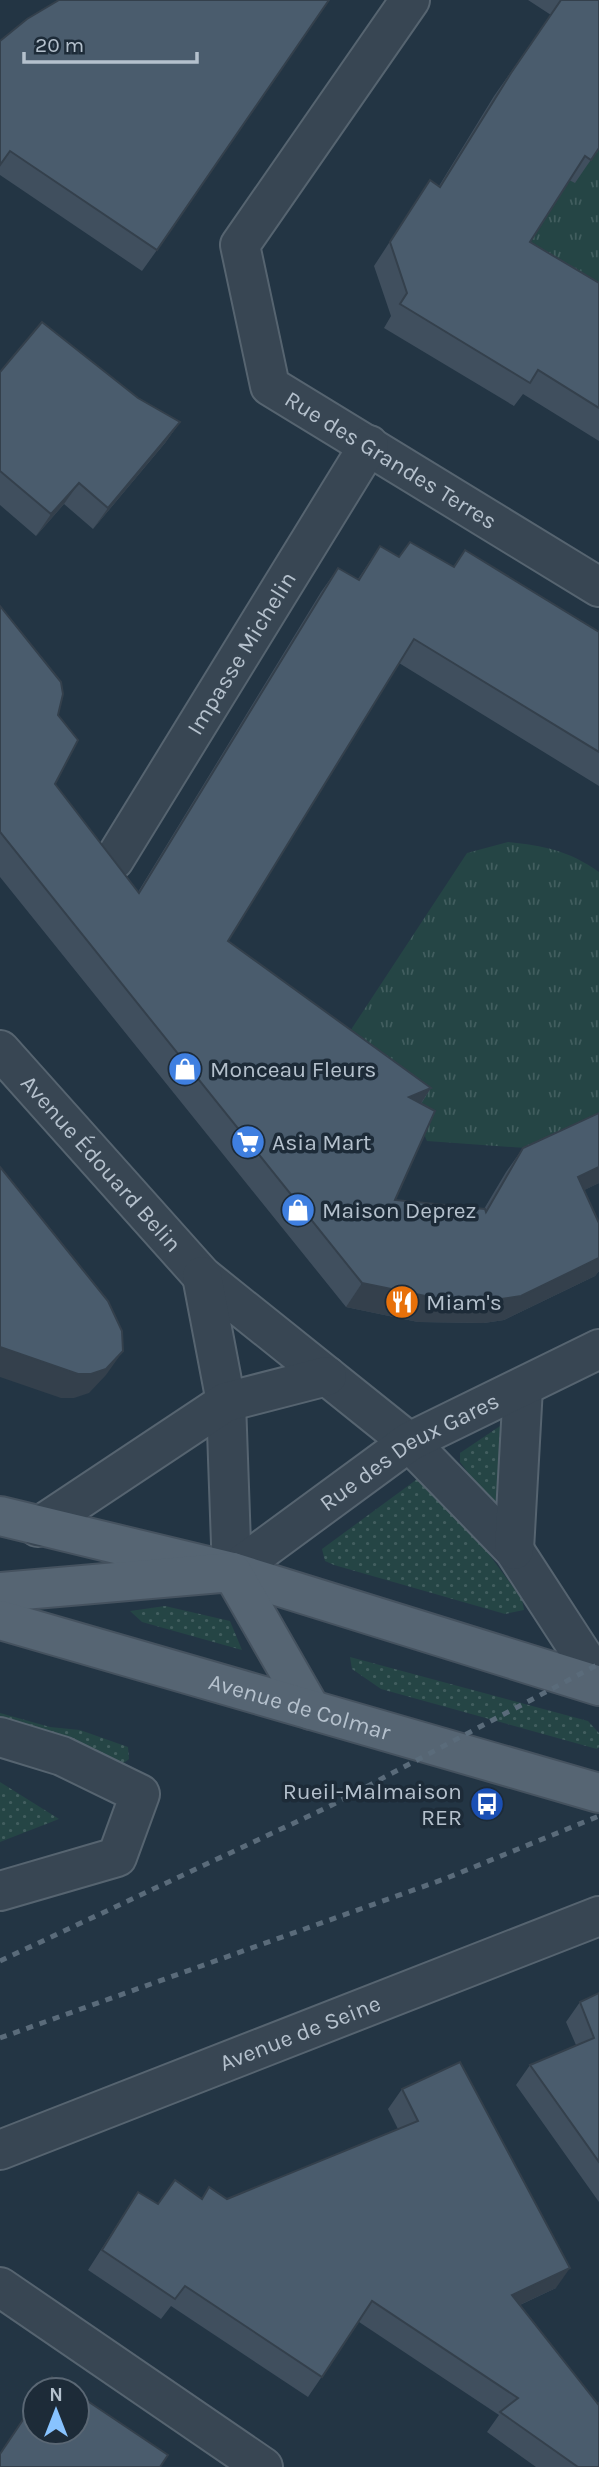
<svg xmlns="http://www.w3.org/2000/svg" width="599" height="2467" font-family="Karla,sans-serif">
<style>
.grass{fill:url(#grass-dots)}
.park{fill:url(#park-tufts)}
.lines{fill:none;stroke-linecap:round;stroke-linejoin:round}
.minor-casing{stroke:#566470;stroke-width:42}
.major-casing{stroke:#45525f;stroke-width:42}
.minor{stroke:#384653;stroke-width:38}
.major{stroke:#566573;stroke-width:38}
.rail{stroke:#5a6b7a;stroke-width:5;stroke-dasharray:7 7;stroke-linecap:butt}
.wall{fill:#404f5e}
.shaded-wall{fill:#34404c}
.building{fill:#4a5c6d;stroke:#34404c;stroke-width:2}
.labels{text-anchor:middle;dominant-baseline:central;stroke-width:7;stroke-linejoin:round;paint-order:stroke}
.street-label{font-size:23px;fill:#b5c1cd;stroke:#1d2b38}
.poi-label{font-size:23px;fill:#b5c1cd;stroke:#1d2b38;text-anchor:start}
</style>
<defs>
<pattern id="grass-dots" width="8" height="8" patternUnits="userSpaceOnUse" patternTransform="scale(1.75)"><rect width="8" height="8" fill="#254545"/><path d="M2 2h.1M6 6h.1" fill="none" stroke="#425e5f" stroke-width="1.8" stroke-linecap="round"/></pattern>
<pattern id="park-tufts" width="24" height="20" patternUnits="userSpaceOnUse" patternTransform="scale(1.75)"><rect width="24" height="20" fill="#254545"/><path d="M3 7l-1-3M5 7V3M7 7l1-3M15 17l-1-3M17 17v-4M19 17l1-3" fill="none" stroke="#425e5f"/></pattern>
</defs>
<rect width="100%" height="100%" fill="#233544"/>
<g class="grass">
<polygon points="506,1422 498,1513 460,1462 460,1453"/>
<polygon points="420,1477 432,1477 522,1599 524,1610 505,1614 334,1565 325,1561 322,1549"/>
<polygon points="165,1606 230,1621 242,1650 142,1622 130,1611"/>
<polygon points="350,1657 588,1721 599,1733 599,1747 597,1749 381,1689 352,1669"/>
<polygon points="0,1713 50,1727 80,1730 128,1747 129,1759 109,1774 0,1746"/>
<polygon points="0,1782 59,1819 0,1842"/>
</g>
<g class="park">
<polygon points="599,128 599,309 518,257"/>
<path d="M 508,842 C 544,846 568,850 599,872 L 599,1129 L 553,1150 L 427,1141 L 414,1112 L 335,1054 L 467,853 Z"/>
</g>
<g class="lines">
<g class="minor-casing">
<g id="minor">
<path id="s1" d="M 410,0 L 240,245 L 270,386 L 599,587"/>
<path id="s2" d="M 114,860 L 369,445"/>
<path id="s3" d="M 0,1050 L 202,1276 L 409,1442 L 514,1550 L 599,1681"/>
<polyline points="202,1276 226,1402 232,1572"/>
<polyline points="38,1527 226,1402 327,1376"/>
<polyline points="514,1550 523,1387"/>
<path id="s4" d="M 232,1572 L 409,1442 L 599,1349"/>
<polyline points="0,1737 62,1756 140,1794 117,1857 0,1891"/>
<path id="s5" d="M 0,2150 L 599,1916"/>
<polyline points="0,2287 263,2467"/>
</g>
</g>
<g class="major-casing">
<g id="major">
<polyline points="0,1516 232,1572 599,1686"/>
<polyline points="0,1592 232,1572 311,1710"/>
<path id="s6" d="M 0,1620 L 599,1793"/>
</g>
</g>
<use href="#minor" class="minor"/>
<use href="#major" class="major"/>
<g class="rail">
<polyline points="0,1961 328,1807 599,1664"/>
<polyline points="0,2038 447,1878 599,1816"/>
</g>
</g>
<g class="wall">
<polygon points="528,0 599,0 599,148 575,183 569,180 530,242 599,283 599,441 523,394 514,406 384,328 391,316 374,266 430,180 439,186 494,96 551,15"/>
<polygon points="0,41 157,250 142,271 0,175"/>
<polygon points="0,372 138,398 180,422 165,443 93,529 64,504 36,536 0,505"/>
<polygon points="380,546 399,557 453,567 465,550 599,632 599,786 399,663 228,941 431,1088 421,1104 395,1200 484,1209 506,1172 523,1148 599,1113 599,1183 584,1190 599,1223 599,1271 595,1276 504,1320 484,1323 418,1322 346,1307 0,877 0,606 58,715 55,784 138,892 321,592 338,568 358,579"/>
<polygon points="599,1993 599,2202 516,2085 530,2065 576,2045 566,2022 580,2002"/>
<polygon points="402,2089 556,2288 520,2305 599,2467 536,2467 487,2432 499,2415 359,2322 308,2397 171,2306 161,2319 88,2270 138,2192 158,2204 201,2199 227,2199 398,2129 388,2109"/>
</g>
<g class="shaded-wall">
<polygon points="180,422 165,443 93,529 108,508"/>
<polygon points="79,483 64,504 36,536 51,514"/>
<polygon points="431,1088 415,1112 409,1097"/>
<polygon points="599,1167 599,1183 562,1201 578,1177"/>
<polygon points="599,1258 599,1271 595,1276 504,1320 484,1323 418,1322 346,1307 362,1283"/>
<polygon points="0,1347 123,1351 106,1375 89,1393 74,1398 61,1398 0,1377"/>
<polygon points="570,2268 556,2288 498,2315 512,2295"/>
</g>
<g class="building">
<polygon points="59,0 329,0 157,250 10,151 0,165 0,41 27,19"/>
<polygon points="561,0 599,0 599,148 591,160 585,156 530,242 599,283 599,408 538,370 530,383 400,304 407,293 390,242 430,180 440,187 511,73"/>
<polygon points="42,322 138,398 180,422 108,508 79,483 51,514 0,471 0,372"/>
<polygon points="410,542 454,567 465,550 599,632 599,752 414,639 228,941 431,1088 409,1097 435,1111 395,1200 485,1209 486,1212 523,1148 599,1113 599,1167 578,1177 599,1223 599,1258 521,1296 501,1299 435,1298 362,1283 0,832 0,606 61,682 63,694 58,715 78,740 55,784 139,893 338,568 359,580 380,546 399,557"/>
<polygon points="0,1167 108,1301 122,1331 123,1351 106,1369 91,1374 78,1374 0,1347"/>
<polygon points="599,1993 599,2162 530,2065 594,2038 580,2002"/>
<polygon points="460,2062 570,2268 512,2295 598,2404 599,2403 599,2467 578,2467 500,2412 518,2398 372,2301 322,2377 185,2286 175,2299 102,2250 138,2192 158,2204 175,2180 202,2199 209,2187 227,2199 418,2121 402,2089"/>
<polygon points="52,2377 71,2390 43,2390"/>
<polygon points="77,2394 168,2455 160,2467 0,2467 0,2454 35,2402 35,2432 77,2432"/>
</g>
<defs>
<g id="shop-disc" transform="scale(1.75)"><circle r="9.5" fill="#3f7fe0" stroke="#1d2b38"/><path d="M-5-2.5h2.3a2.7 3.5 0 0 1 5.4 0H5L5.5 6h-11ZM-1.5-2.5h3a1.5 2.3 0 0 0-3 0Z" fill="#fff"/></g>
<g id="supermarket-disc" transform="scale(1.75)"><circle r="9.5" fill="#3f7fe0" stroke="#1d2b38"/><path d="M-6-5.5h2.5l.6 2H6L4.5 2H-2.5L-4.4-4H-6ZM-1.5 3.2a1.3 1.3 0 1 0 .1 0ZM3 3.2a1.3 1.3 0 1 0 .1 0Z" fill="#fff"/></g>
<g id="restaurant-disc" transform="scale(1.75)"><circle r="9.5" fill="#e8710a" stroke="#1d2b38"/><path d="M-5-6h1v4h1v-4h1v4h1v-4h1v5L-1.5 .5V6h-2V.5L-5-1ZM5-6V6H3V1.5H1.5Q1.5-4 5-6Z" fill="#fff"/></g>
<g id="bus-disc" transform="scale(1.75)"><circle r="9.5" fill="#1a4fb4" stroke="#1d2b38"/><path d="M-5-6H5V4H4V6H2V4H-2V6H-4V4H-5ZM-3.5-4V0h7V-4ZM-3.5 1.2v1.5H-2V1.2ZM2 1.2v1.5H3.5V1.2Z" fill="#fff"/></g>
</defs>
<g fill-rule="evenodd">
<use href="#shop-disc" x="185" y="1069"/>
<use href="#supermarket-disc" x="248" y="1142"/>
<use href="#shop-disc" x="298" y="1210"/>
<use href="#restaurant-disc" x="402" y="1302"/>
<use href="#bus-disc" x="487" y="1804"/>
</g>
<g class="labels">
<g class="street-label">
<text stroke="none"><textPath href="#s1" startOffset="584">Rue des Grandes Terres</textPath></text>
<text stroke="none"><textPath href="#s2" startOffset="243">Impasse Michelin</textPath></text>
<text stroke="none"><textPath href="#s3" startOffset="152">Avenue Édouard Belin</textPath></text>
<text stroke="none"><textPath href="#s4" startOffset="215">Rue des Deux Gares</textPath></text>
<text stroke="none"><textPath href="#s6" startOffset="312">Avenue de Colmar</textPath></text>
<text stroke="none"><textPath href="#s5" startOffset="322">Avenue de Seine</textPath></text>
</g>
<g class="poi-label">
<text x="210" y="1069">Monceau Fleurs</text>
<text x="272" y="1142">Asia Mart</text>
<text x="322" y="1210">Maison Deprez</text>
<text x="426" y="1302">Miam's</text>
<text x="462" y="1791" text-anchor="end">Rueil-Malmaison<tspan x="462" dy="26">RER</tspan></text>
</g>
</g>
<g transform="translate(56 2411)"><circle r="33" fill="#1d2b38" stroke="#5a6774" stroke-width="2"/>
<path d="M0-5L12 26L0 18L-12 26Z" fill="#88c3ff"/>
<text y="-10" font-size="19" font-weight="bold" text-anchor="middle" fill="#b5c1cd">N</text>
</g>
<path d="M24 52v10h173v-10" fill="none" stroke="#b5c1cd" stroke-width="3.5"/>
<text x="35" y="52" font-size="21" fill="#b5c1cd" stroke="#1d2b38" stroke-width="5" paint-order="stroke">20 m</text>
</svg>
